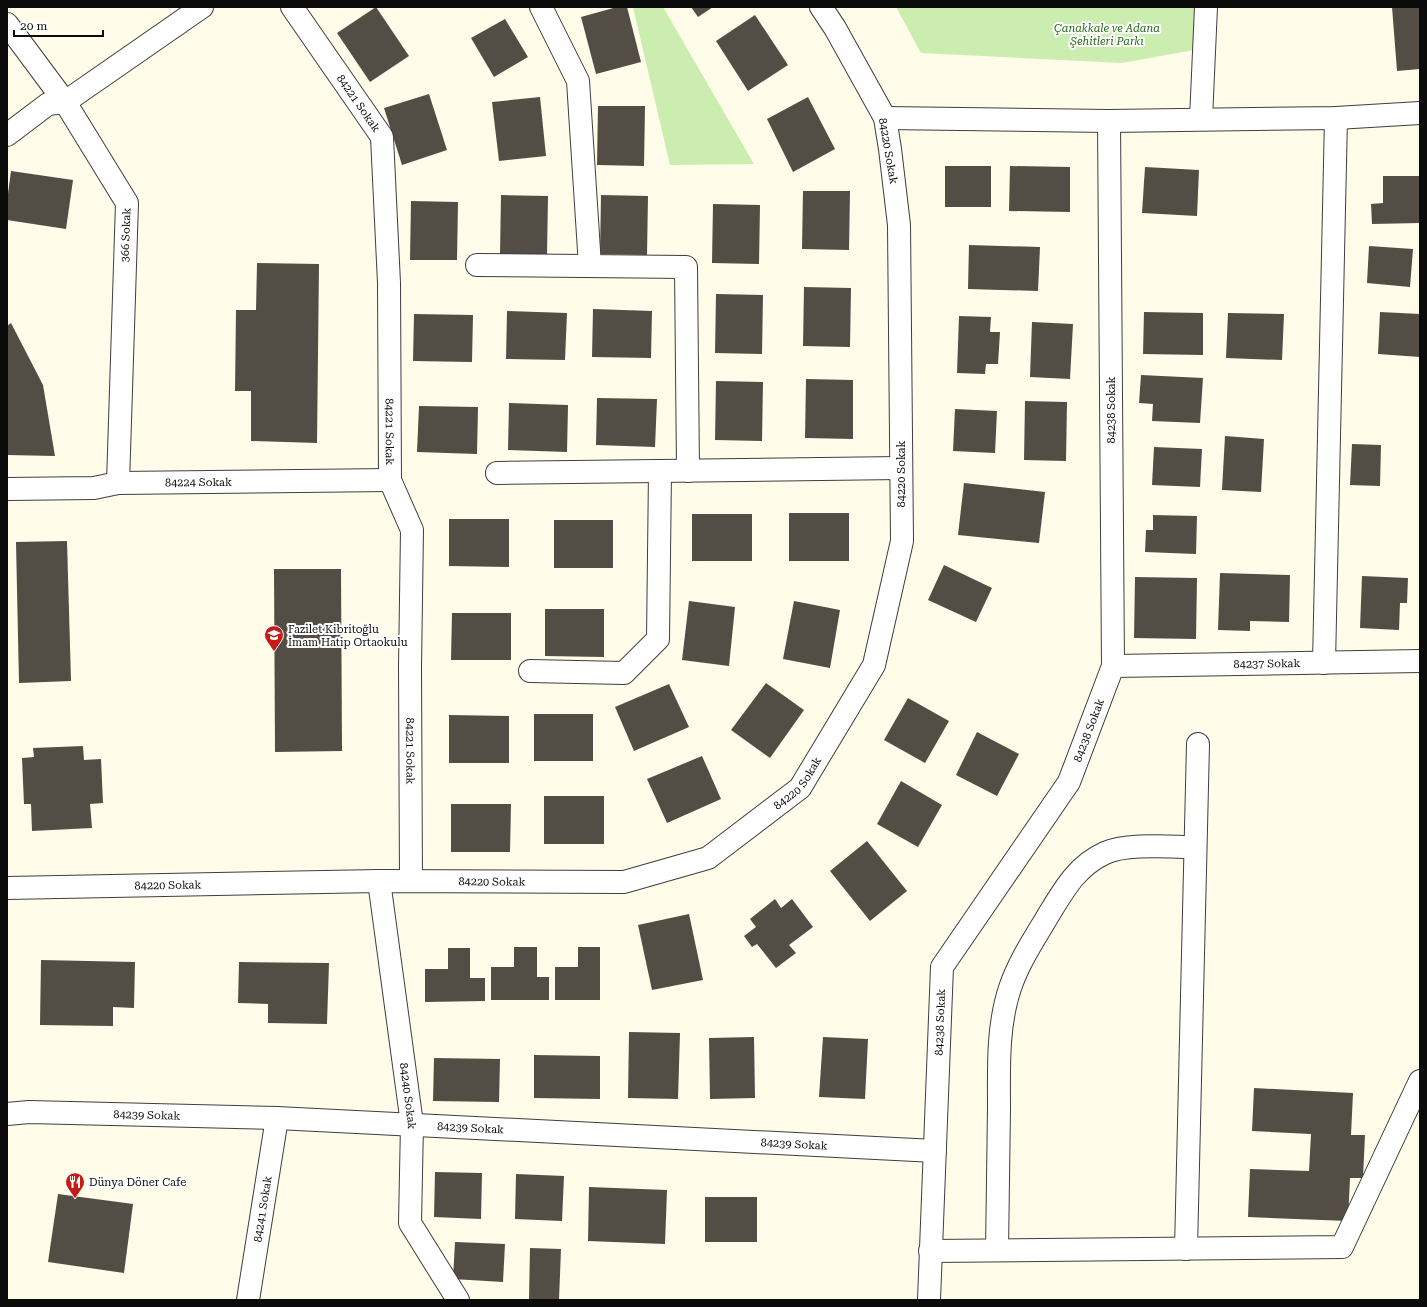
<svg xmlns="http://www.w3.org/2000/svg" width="1427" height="1307" font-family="'Roboto Serif',serif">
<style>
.green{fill:#cbedaf}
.building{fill:#544d46}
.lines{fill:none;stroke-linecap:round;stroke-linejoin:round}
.minor-casing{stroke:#3e3e3e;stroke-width:24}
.minor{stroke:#fff;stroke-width:22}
.labels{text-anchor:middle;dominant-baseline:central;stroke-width:4;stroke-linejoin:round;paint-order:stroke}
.park-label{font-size:11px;font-style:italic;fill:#226716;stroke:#fff}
.street-label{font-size:11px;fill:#0b0b0b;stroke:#fff}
.poi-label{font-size:11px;fill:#0b0b0b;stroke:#fff;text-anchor:start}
</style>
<rect width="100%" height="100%" fill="#fffce9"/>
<g class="green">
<polygon points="633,7 663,7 754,164 670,165"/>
<polygon points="896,7 1195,7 1194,50 1122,63 921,53"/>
</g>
<g class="building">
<polygon points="376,7 409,56 370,82 337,33"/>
<polygon points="617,7 627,7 641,62 596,74 581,17"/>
<polygon points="691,7 713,7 698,17"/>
<polygon points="1392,7 1420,7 1420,69 1397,71"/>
<polygon points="755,15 788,65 748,91 716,41"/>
<polygon points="505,19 528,57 494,77 471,38"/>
<polygon points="429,94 447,150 402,165 384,108"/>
<polygon points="540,97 546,156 499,161 492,102"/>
<polygon points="808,97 835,149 793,172 767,119"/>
<polygon points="598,106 645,106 644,166 597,165"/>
<rect x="945" y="166" width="46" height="41"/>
<polygon points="1010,166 1070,167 1070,212 1009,211"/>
<polygon points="1145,167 1199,170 1197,216 1142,213"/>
<polygon points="11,171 73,180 66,229 7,220 7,201"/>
<polygon points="1383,176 1420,176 1420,223 1372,224 1371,204 1383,203"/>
<polygon points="803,191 850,191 849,250 802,249"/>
<polygon points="501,195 548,196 547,255 500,254"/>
<polygon points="601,195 648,196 647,255 600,254"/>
<polygon points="411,201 458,202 457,260 410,260"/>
<polygon points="713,204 760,205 759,264 712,263"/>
<polygon points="969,245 1040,247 1038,291 968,289"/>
<polygon points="1369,246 1413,249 1410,287 1367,283"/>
<polygon points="257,263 319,264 317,443 251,441 251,391 235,391 236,310 256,310"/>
<polygon points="804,287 851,288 850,347 803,346"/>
<polygon points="716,294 763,295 762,354 715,353"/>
<polygon points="593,309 652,311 651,358 592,357"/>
<polygon points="507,311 567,313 565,360 506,359"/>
<polygon points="1144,312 1203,313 1203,355 1143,354"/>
<polygon points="1380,312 1420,314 1420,357 1378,354"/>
<polygon points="1228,313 1284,314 1282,360 1226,358"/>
<polygon points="414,314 473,315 472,362 413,361"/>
<polygon points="959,316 991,317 990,332 1000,332 998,364 986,364 985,374 957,373"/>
<polygon points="1032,322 1073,324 1070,379 1030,377"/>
<polygon points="11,323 43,385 55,456 7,455 7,326"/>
<polygon points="1141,375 1203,378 1200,423 1152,421 1153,404 1139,403"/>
<polygon points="806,379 853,380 853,439 805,438"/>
<polygon points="716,381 763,382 762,441 715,440"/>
<polygon points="597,398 657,399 655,447 596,445"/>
<polygon points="1025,401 1067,402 1066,461 1024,460"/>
<polygon points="509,403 568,405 567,452 508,450"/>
<polygon points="419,406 478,407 477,454 417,452"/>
<polygon points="955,409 997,411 995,453 953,451"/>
<polygon points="1225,436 1264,439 1261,492 1222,490"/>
<polygon points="1352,444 1381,445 1380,486 1350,485"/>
<polygon points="1154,447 1202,449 1200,487 1152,485"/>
<polygon points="964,483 1045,492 1039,543 958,535"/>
<rect x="789" y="513" width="60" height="48"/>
<rect x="692" y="514" width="60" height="47"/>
<polygon points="1153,515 1197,516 1196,554 1145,552 1146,530 1153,530"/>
<polygon points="449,519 509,519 509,567 449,566"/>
<rect x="554" y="520" width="59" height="48"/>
<polygon points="67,541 71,681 19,683 16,542"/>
<polygon points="944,565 992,588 976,622 928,600"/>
<polygon points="274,569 341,569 342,751 275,752"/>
<polygon points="1220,573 1290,575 1289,622 1250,621 1250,631 1218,630"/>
<polygon points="1362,576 1408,578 1407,603 1400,603 1399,630 1360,628"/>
<polygon points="1135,577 1197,578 1196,639 1134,638"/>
<polygon points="689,601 735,607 729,666 682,660"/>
<polygon points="794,601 840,610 830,668 783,659"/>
<polygon points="545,609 604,609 604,657 545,656"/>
<polygon points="452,613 511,613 511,660 451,660"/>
<polygon points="766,683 804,710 770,758 731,730"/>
<polygon points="669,684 689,727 634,751 615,707"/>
<polygon points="908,698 949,721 925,763 884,740"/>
<rect x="534" y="714" width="59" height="47"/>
<polygon points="449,715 509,716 509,763 449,763"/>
<polygon points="977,732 1019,754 997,796 956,775"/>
<polygon points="83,746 84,760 101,759 103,803 90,804 92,828 32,831 31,804 24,804 22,758 34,757 33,748"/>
<polygon points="702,756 721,799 667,823 647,779"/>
<polygon points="901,781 942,805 918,847 877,824"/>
<rect x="544" y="796" width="60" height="48"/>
<polygon points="451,804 511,804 510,852 451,852"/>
<polygon points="867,841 907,891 870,921 830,871"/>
<polygon points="775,899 781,908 792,899 813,927 789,945 796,953 776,968 757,944 752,947 744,936 756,927 750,919"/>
<polygon points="689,914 703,980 652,990 638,925"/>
<polygon points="514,947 537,947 537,977 549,977 549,1000 491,1000 491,967 514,967"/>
<polygon points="578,947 600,947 600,1000 555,1000 555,967 578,967"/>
<polygon points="448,948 470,948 470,978 485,978 485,1001 425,1002 425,969 448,969"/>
<polygon points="41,960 135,962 134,1008 113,1007 113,1026 40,1025"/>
<polygon points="239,962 329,963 327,1024 268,1023 268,1004 238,1003"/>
<polygon points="629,1032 680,1033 678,1099 628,1098"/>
<polygon points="754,1037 755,1098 710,1099 709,1038"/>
<polygon points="823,1037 868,1039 865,1099 819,1097"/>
<polygon points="534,1055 600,1056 600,1099 534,1098"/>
<polygon points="434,1058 500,1059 499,1102 433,1101"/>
<polygon points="1254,1088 1353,1093 1351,1135 1365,1135 1363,1178 1350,1178 1348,1221 1248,1217 1250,1169 1309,1171 1311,1134 1252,1131"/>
<polygon points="435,1172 482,1173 481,1219 434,1217"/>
<polygon points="516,1174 564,1176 562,1221 515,1219"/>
<polygon points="589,1187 667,1190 665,1244 588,1241"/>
<polygon points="58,1194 133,1204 124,1273 48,1262"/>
<rect x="705" y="1197" width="52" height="45"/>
<polygon points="455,1242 505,1244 503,1282 453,1279"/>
<polygon points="530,1248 561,1249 559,1300 529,1300"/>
</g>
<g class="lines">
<g class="minor-casing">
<g id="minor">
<path id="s1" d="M 292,7 L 382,137 L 389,283 L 390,480 L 412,530 L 410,667 L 411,881"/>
<polyline points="541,7 578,81 590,266"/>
<polyline points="7,24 65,102 127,203 118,483"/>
<polyline points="885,118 1109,121 1336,118 1420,113"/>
<polyline points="1201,119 1206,7"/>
<polyline points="7,135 48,104 65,102 202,7"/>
<polyline points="477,265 686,267 688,471"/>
<polyline points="497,473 901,468"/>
<path id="s2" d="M 7,489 L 94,488 L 118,483 L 390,480"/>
<polyline points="1324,663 1336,118"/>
<path id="s3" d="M 1113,666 L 1420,661"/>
<polyline points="530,671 624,673 658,639 660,471"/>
<path id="s4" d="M 379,881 L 412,1124 L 410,1223 L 458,1300"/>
<path id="s5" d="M 7,888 L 379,881 L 624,882 L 708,858 L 800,788 L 874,665 L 902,541 L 899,225 L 890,149 L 885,118 L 835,28 L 821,7"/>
<path id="s6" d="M 7,1114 L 29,1112 L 277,1118 L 935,1151"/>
<polyline points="1186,1249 1198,744"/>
<path d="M 997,1250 C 998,1203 998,1156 999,1108 C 999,1069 997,1027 1010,988 C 1019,961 1035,938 1049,914 C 1065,888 1077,866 1105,853 C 1127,843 1171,847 1195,847"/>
<polyline points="930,1251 1342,1247 1420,1081"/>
<path id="s7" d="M 248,1300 L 277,1118"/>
<path id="s8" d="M 929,1300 L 942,967 L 1069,782 L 1113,666 L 1109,121"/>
</g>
</g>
<use href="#minor" class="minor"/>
</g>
<defs>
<g id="school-pin" transform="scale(1)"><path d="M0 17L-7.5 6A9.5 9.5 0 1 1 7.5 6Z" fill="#c61b17" stroke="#fff"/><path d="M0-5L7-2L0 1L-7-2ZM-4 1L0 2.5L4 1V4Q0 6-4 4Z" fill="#fff"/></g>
<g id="restaurant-pin" transform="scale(1)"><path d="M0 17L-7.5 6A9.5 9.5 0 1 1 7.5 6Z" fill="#c61b17" stroke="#fff"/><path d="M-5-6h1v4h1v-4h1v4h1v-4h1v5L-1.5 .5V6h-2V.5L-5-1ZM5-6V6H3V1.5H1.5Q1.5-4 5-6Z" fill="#fff"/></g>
</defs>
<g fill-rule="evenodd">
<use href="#school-pin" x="274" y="635"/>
<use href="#restaurant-pin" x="75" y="1182"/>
</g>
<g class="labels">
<g class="park-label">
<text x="1107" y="28">Çanakkale ve Adana<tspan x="1107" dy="13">Şehitleri Parkı</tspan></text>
</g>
<g class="street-label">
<text stroke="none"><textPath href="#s1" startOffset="117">84221 Sokak</textPath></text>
<text transform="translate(888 151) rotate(80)">84220 Sokak</text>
<text transform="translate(126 235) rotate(-88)">366 Sokak</text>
<text transform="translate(1111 410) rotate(-90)">84238 Sokak</text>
<text stroke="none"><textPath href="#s1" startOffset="453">84221 Sokak</textPath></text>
<text transform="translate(901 474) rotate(-90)">84220 Sokak</text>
<text stroke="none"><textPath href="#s2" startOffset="192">84224 Sokak</textPath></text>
<text stroke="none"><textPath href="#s3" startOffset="154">84237 Sokak</textPath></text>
<text stroke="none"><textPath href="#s8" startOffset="613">84238 Sokak</textPath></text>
<text stroke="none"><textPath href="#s1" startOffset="777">84221 Sokak</textPath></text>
<text stroke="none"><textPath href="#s5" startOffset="822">84220 Sokak</textPath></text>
<text stroke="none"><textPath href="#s5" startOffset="485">84220 Sokak</textPath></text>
<text stroke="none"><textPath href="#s5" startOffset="161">84220 Sokak</textPath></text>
<text stroke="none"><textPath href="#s8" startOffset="278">84238 Sokak</textPath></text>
<text stroke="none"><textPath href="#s4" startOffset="217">84240 Sokak</textPath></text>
<text stroke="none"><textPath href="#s6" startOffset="140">84239 Sokak</textPath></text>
<text stroke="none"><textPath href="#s6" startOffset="464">84239 Sokak</textPath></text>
<text stroke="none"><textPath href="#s6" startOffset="788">84239 Sokak</textPath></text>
<text stroke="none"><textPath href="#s7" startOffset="92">84241 Sokak</textPath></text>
</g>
<g class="poi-label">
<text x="288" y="629">Fazilet Kibritoğlu<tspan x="288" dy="13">İmam Hatip Ortaokulu</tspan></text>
<text x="89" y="1182">Dünya Döner Cafe</text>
</g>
</g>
<rect width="1427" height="1307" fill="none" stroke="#0b0b0b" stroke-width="16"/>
<path d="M14 30v6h89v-6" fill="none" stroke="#0b0b0b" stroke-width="2"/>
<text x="20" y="30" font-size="12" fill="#0b0b0b" stroke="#ffffff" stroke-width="3" paint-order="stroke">20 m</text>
</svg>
